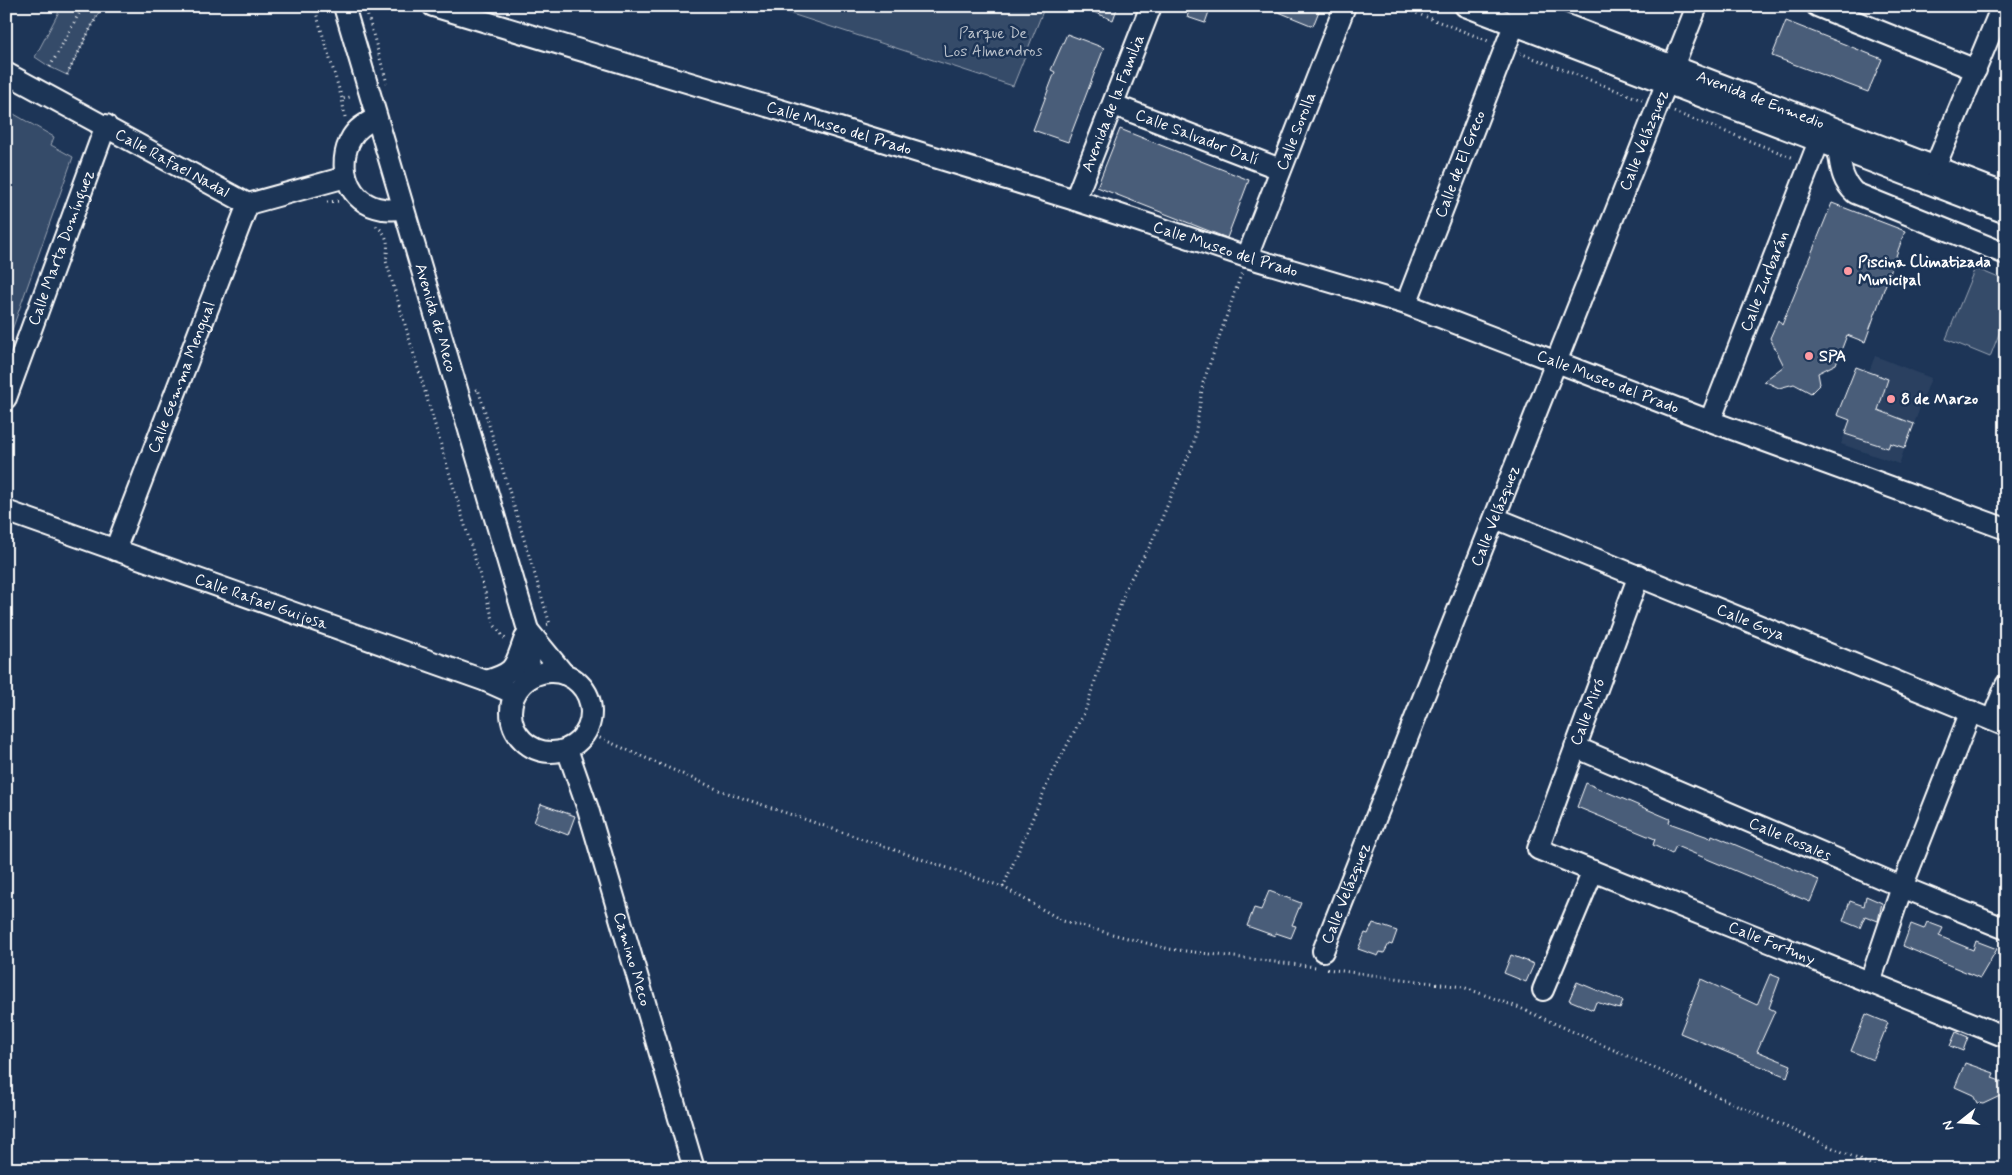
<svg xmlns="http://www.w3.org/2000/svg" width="2012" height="1175" font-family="Mynerve,sans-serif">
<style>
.built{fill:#2a4161}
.green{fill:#364b69;stroke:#9aa5b4}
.building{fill:#4a5d79;stroke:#fff}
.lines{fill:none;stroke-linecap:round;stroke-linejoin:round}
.minor-casing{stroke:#fff;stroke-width:24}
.path{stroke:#fff;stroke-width:3;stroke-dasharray:1 4;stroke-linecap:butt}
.minor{stroke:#1d3557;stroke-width:20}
.poi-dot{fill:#ff9aa2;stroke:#1d3557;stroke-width:2}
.labels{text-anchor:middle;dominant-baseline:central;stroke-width:5;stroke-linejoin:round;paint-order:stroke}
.park-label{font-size:16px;fill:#b9c0ca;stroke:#1d3557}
.street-label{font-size:16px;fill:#fff;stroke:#1d3557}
.poi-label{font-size:16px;font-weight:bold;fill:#fff;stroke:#1d3557;text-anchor:start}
</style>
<rect width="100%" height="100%" fill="#1d3557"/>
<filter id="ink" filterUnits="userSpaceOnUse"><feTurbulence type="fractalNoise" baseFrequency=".02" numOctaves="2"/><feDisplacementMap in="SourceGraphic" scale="10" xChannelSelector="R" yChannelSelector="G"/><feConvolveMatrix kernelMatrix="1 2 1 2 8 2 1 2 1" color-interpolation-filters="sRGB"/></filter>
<g filter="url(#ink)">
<polygon class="built" points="1875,356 1931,378 1899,464 1841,444"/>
<g class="green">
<polygon points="62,6 102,6 67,75 50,67 35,57"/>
<polygon points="767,6 1045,6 1013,86"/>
<polygon points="7,110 54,137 51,145 73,157 6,347"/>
<polygon points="1975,268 2006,281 2006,316 1990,357 1946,339"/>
</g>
<g class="building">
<polygon points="1079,6 1118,6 1113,20"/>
<polygon points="1191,6 1211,6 1205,23 1187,17"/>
<polygon points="1264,6 1321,6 1313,26"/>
<polygon points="1786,21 1882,59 1868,92 1772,56"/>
<polygon points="1067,34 1104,48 1068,142 1033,130 1055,72 1051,70"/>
<polygon points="1120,129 1249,180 1227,238 1097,187"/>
<polygon points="1832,203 1905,231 1865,342 1847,335 1836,364 1818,373 1820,384 1811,393 1794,384 1779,388 1764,381 1784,366 1770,338 1778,320 1782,325"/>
<polygon points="1856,367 1888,379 1878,410 1914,424 1905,448 1890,443 1888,448 1845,434 1850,420 1837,415"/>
<polygon points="1586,783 1670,819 1669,823 1711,838 1712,835 1819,880 1810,902 1676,846 1672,854 1653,845 1655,839 1577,807"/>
<polygon points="541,804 575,816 568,835 534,822"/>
<polygon points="1269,891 1301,903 1292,925 1296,926 1291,938 1276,933 1275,936 1247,926 1254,908 1261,910"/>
<polygon points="1866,896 1882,903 1878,921 1865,916 1860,928 1843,921 1850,901 1864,906"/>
<polygon points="1927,922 1943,928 1939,936 1973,950 1976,941 1997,949 1980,978 1903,946 1911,924 1924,929"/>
<polygon points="1373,923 1397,931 1392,945 1389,944 1384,953 1380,952 1378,956 1358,949 1365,933 1368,934"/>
<polygon points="1511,955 1534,964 1526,982 1504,973"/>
<polygon points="1770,974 1780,978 1769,1008 1775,1011 1757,1051 1791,1065 1787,1077 1680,1033 1701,979 1757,1005"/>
<polygon points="1577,982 1623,1001 1620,1009 1596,1002 1593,1010 1569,1000"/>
<polygon points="1866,1014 1888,1023 1873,1060 1851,1051"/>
<polygon points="1956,1032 1968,1037 1963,1051 1950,1046"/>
<polygon points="1965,1063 1994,1073 1992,1078 2006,1083 2000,1096 1983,1104 1977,1103 1973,1095 1955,1087"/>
</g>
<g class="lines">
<g class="minor-casing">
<g id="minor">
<path id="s1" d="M 344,6 L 528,630 L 530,678"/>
<path id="s2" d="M 433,6 L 810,119 L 1075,200 L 1247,257 L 1406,304 L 1710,421 L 2006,529"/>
<polyline points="1465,6 2006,213"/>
<path id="s3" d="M 1517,6 L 2006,194"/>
<polyline points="1817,6 1976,70"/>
<path id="s4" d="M 6,73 L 248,204 L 346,177"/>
<path id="s5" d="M 1114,105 L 1280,169"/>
<path d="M 376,118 C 367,123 358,127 352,137 C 335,165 348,204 383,209 C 389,210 396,209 403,209"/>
<path d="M 1838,149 C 1841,167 1841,180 1855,193 L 2006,254"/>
<polyline points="1935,167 2002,6"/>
<path id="s6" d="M 1075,200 L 1151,6"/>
<path id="s7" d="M 1247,257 L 1345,6"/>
<path id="s8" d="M 1406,304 L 1514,25"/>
<path id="s9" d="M 6,398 L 106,125"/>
<path id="s10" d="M 1710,421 L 1819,141"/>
<path id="s11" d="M 6,511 L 486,681 L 515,694"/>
<path id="s12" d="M 1495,518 L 2006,726"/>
<path id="s13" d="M 115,550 L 248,204"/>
<path id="s14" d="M 1639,575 L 1538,849 L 2006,1037"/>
<polyline points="528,630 564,674"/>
<circle cx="551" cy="712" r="40"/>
<path d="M 486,681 C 517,672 514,667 525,638"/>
<polyline points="1992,720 2006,685"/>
<path id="s15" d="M 1575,747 L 1902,887 L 2006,929"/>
<path id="s16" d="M 567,749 L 588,809 L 694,1169"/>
<path id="s17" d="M 1323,951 L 1697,6"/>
<polyline points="1870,982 1902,887 1971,711"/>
<polyline points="1543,990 1593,871"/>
</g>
</g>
<g class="path">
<polyline points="314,6 342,99"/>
<polyline points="365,6 387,83"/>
<polyline points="1398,6 1491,42"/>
<polyline points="1520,53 1642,100"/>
<polyline points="50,67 83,6"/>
<polyline points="67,75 102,6"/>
<polyline points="1674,112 1794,158"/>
<polyline points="345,117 342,99 350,97"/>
<polyline points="327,202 340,201"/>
<path d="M 376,226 C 390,236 388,246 386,261 L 495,626 L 506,640"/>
<polyline points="476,390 478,389 550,624 545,625"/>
<polyline points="586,732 719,790 1003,887 1063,921 1169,949 1316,967"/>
<polyline points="1003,887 1050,778 1085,711 1127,585 1150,546 1194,443 1203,383 1242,272"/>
<polyline points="1327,969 1463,987 1520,1008 1880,1169"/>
</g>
<use href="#minor" class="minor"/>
</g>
</g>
<g class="poi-dot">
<circle cx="1848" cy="271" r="5"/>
<circle cx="1809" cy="356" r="5"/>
<circle cx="1891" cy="399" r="5"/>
</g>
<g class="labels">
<g class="park-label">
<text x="993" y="33">Parque De<tspan x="993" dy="18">Los Almendros</tspan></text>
</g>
<g class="street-label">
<text stroke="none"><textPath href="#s3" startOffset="261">Avenida de Enmedio</textPath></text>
<text stroke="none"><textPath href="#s6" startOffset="104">Avenida de la Familia</textPath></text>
<text stroke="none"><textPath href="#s2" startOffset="424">Calle Museo del Prado</textPath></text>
<text stroke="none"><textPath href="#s7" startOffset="135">Calle Sorolla</textPath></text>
<text stroke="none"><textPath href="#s5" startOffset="89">Calle Salvador Dalí</textPath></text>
<text stroke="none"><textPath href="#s17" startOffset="872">Calle Velázquez</textPath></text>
<text stroke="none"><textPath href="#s4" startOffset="189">Calle Rafael Nadal</textPath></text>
<text stroke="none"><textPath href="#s8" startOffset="150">Calle de El Greco</textPath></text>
<text stroke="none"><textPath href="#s9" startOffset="160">Calle Marta Domínguez</textPath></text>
<text stroke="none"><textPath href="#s2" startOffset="829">Calle Museo del Prado</textPath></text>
<text stroke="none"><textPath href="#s10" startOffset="150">Calle Zurbarán</textPath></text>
<text stroke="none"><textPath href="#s1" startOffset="325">Avenida de Meco</textPath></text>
<text stroke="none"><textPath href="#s13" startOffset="185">Calle Gemma Mengual</textPath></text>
<text stroke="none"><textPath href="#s2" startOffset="1234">Calle Museo del Prado</textPath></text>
<text stroke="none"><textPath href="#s17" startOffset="468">Calle Velázquez</textPath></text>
<text stroke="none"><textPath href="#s11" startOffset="271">Calle Rafael Guijosa</textPath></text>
<text stroke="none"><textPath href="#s12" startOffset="276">Calle Goya</textPath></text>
<text transform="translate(1588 712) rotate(-69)">Calle Miró</text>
<text stroke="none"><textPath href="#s15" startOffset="234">Calle Rosales</textPath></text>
<text stroke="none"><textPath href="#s17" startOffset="62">Calle Velázquez</textPath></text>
<text stroke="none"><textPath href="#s14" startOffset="544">Calle Fortuny</textPath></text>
<text stroke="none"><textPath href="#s16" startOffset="220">Camino Meco</textPath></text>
</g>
<g class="poi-label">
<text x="1858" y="262">Piscina Climatizada<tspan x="1858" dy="18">Municipal</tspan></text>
<text x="1819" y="356">SPA</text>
<text x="1901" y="399">8 de Marzo</text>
</g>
</g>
<rect width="2012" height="1175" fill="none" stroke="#1d3557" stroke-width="25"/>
<rect x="12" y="12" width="1987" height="1150" fill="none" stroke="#fff" stroke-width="2" filter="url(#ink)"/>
<g transform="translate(1960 1122) rotate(253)" stroke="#1d3557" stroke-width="4" paint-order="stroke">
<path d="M0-4L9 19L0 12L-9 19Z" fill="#ffffff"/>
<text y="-8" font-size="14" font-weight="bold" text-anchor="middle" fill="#ffffff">N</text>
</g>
</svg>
